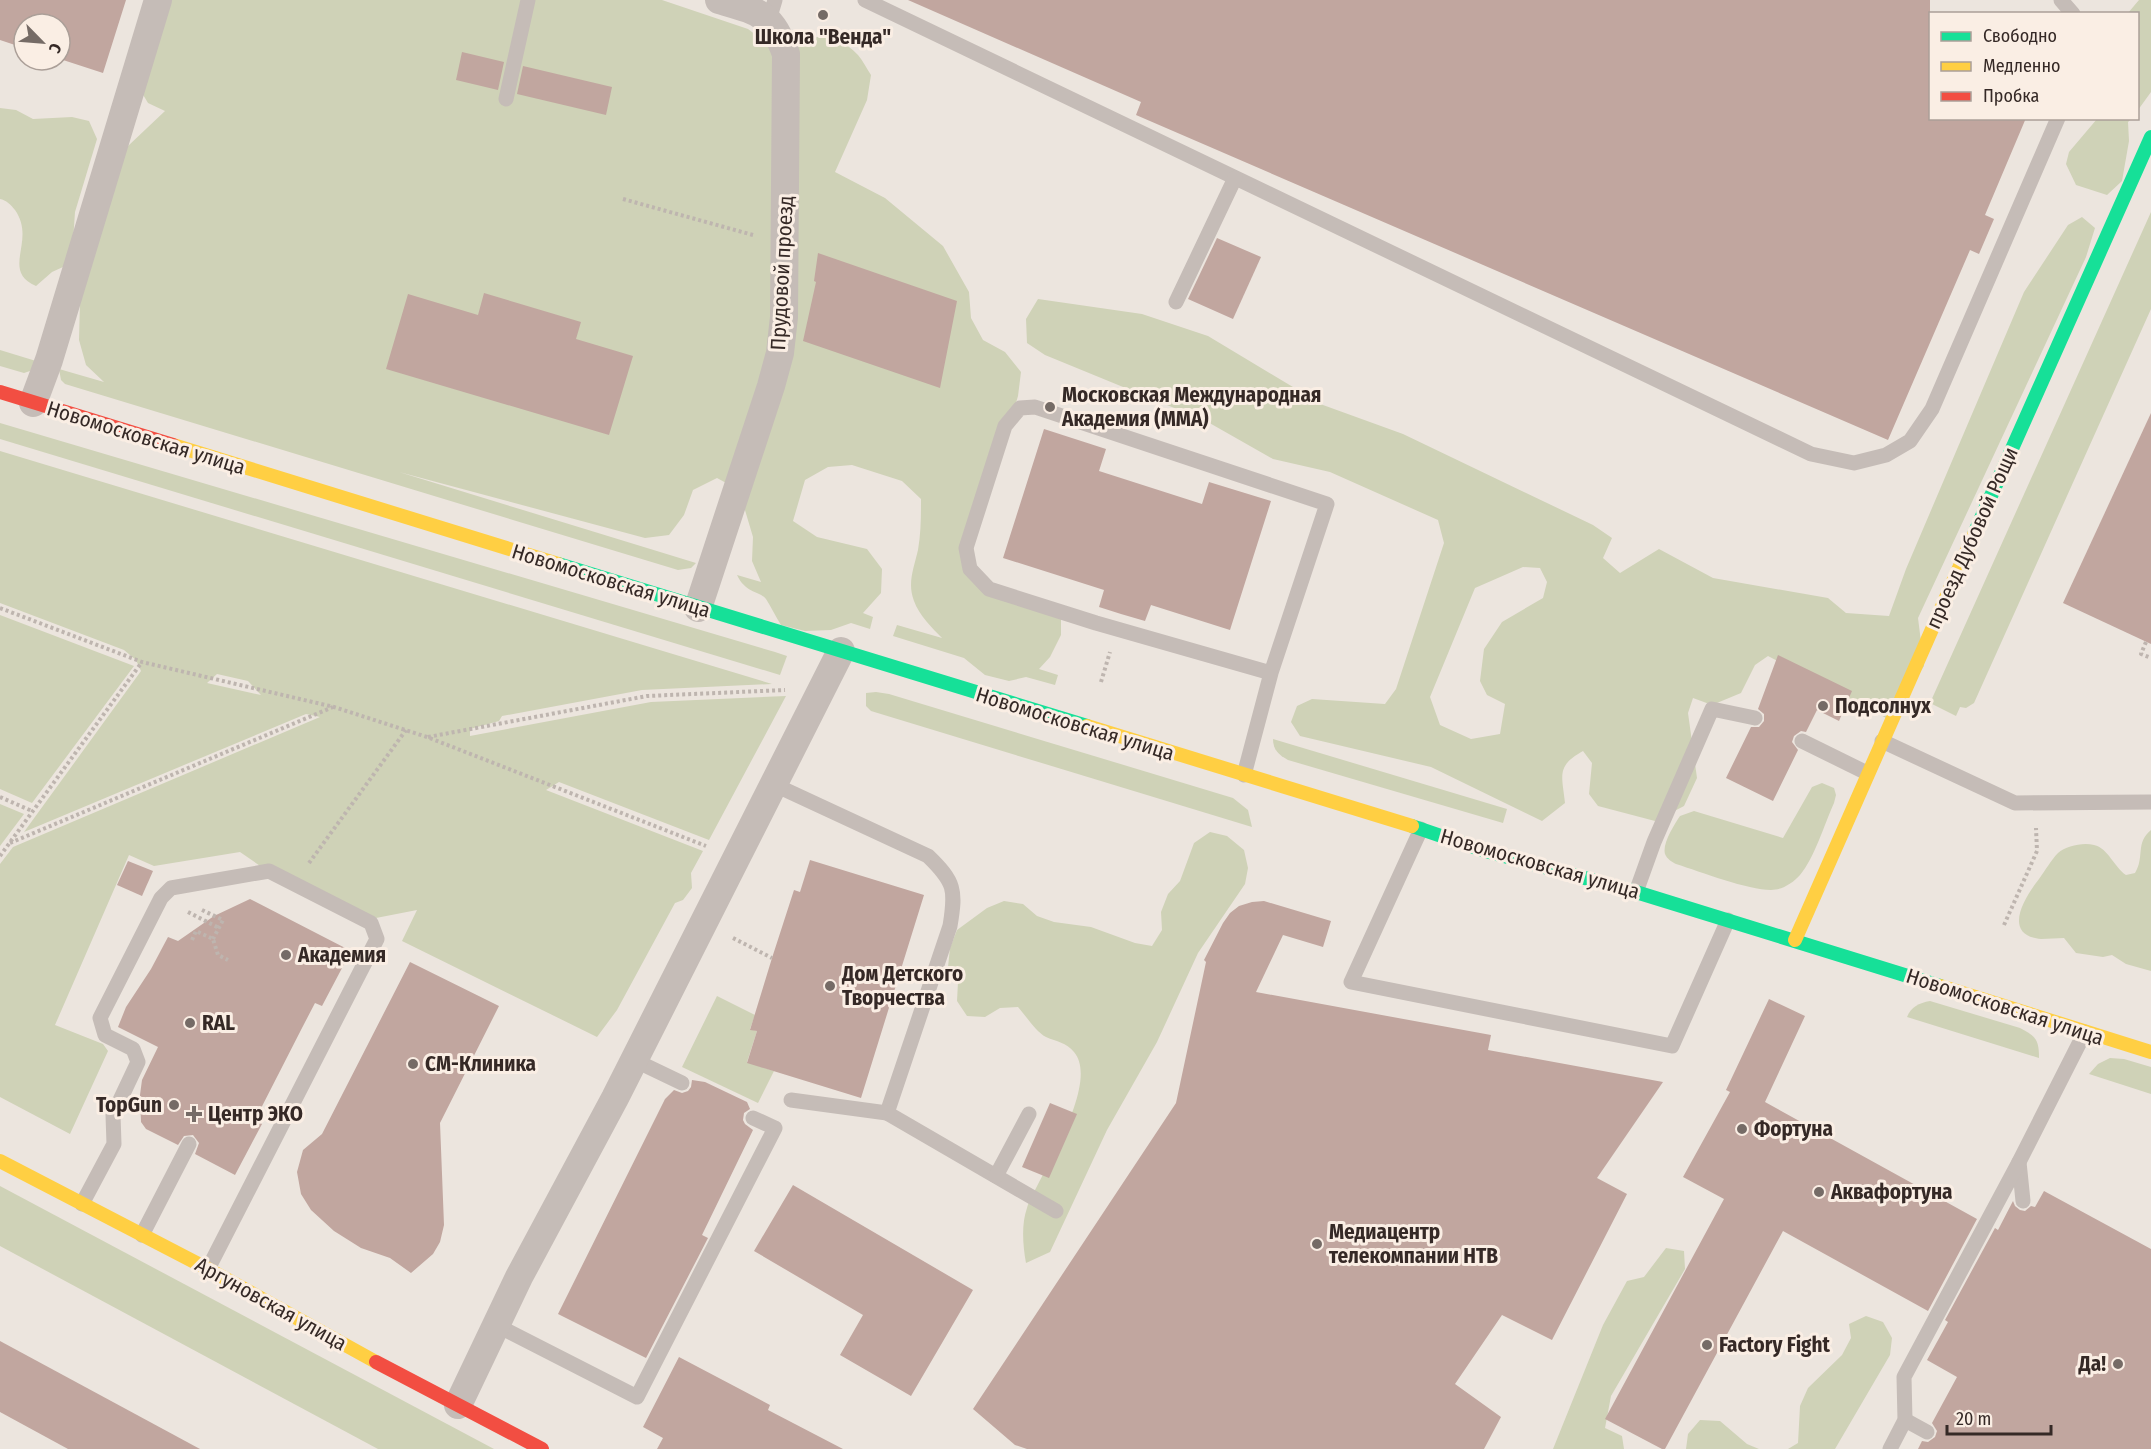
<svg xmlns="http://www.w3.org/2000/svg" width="2151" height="1449" font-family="'Fira Sans Condensed',sans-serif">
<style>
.green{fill:#cfd2b7;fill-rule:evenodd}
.building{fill:#c1a69f}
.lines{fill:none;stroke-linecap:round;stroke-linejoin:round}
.path{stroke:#beb5af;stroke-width:4;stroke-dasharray:3 3;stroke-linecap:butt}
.lane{stroke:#c5bcb7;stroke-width:15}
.street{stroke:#c5bcb7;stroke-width:28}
.fast{stroke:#16e098;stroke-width:14}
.slow{stroke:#ffcf43;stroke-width:14}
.jam{stroke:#f24e42;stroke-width:14}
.poi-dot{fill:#756b66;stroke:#faeee4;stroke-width:2}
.labels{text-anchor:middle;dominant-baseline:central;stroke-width:6;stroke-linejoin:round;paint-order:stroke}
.poi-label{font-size:21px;font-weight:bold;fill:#352926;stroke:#faeee4;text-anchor:start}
.street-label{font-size:21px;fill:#352926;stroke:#faeee4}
</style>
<rect width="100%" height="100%" fill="#ece5de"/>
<g class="green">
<path d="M 164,0 L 662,0 L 748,29 L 768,44 C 799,38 833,28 858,55 C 863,61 867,69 871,75 L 867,100 L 835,172 L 885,198 L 943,246 L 969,292 L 971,318 L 983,340 L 1005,352 L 1021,372 L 1018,396 L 997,467 L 975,514 L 973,562 L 989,582 L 1061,609 L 1061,635 L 1050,657 L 1039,669 L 1058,675 L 1055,685 L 1026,677 L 1009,681 L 985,675 L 964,658 L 893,636 L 897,625 L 942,638 C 932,628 919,615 914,601 C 907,583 914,568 918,550 C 921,533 921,516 921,499 L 902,481 L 852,465 L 828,467 L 805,480 L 793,521 L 817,537 L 867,549 L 882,569 L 881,593 L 863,613 L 873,617 L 870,629 L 851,623 L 831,630 L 805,631 L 781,625 C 776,617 771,607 766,599 C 760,591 746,594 737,575 L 761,582 L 752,561 L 753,537 L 739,490 L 717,478 L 693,490 L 684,515 L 669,535 L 645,538 L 399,472 L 696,563 L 691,568 L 678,570 L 65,384 L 61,380 L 59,369 L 104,382 L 86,365 L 79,340 L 81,265 L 128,146 L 165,111 L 148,103 L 139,88 Z"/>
<polygon points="2139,0 2151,0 2151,92 2138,110 2138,14 2128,13"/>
<path d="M 0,108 L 16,110 L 33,119 L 72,117 L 89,121 L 97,139 L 75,212 L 72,256 L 63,267 L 52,272 L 36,286 C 0,270 37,241 15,210 C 11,205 6,200 0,199 Z"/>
<polygon points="2097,119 2131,119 2128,122 2129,141 2122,181 2107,195 2076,185 2066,164 2069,152"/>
<polygon points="2151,212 2151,309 1974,703 1966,708 1960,707 1956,716 1930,703"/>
<path d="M 2082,217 L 2095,228 L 2086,257 L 1918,618 L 1924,666 L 1888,719 L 1768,656 L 1755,665 L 1741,693 L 1712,705 L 1693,698 L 1688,713 L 1697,778 L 1684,806 L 1655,821 L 1598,806 L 1589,794 L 1592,763 L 1583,751 C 1556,766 1562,775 1565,803 L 1542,821 L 1431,767 L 1300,736 L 1291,722 L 1297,706 L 1312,699 L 1385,704 L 1396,689 L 1444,543 L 1438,520 L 1330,472 L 1273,459 L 1206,421 L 1045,355 L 1027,343 L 1026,319 L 1038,299 L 1142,314 L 1208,336 L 1323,405 L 1403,434 L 1593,525 L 1612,538 L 1603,558 L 1620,573 L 1659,549 L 1713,578 L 1828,598 L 1846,613 L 1889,616 L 1906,569 L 2024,292 L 2068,225 ZM 1523,567 L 1540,568 L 1547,582 L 1543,598 L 1502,622 L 1484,649 L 1480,681 L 1487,695 L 1505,704 L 1500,734 L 1471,739 L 1440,725 L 1430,697 L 1475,588 Z"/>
<polygon points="0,350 36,361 30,371 24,373 0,366"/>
<polygon points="0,423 775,652 787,656 780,675 0,439"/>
<path d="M 0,451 L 772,684 L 642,690 L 502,716 L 499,721 L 470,729 L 470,736 L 651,702 L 786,696 L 709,840 L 559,782 L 546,790 L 703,851 L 691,873 L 692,888 L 683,900 L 675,903 L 617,1010 L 597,1037 L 402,941 L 417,910 L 376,918 L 266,870 L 240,852 L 154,866 L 129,855 L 55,1025 L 103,1044 L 108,1051 L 70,1134 L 0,1097 L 0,864 L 13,847 L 320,717 L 306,714 L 24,832 L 141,671 L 136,660 L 124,650 L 0,603 ZM 217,674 L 248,681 L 261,695 L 207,683 Z"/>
<polygon points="0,615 134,666 32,803 0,789"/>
<polygon points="876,692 889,694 1233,798 1248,810 1252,827 871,711 866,706 866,693"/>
<path d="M 1273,739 L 1507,809 L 1503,823 L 1288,760 C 1279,755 1273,750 1273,739 Z"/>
<path d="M 1822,783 L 1834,788 L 1836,795 L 1834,803 C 1824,825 1815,857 1800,875 C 1793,883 1782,890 1771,890 C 1748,890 1701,872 1676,864 C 1672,862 1667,859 1665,854 C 1662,844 1674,825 1680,816 L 1694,811 L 1783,838 L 1812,787 Z"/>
<polygon points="0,804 24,814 0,846"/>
<path d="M 2151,830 L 2151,971 L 2126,964 L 2112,955 L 2103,957 L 2076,953 L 2064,938 C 2057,938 2049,939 2041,939 C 2001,935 2025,897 2039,879 C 2045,871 2051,860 2058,853 C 2066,846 2083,842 2094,845 C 2108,848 2114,867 2126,875 L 2135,873 C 2145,857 2135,843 2151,830 Z"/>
<path d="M 1210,832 L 1227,836 L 1244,850 L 1248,868 L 1245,884 L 1198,953 L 1157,1042 L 1107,1130 L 1050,1252 L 1026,1263 C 1023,1246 1021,1225 1027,1208 C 1039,1176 1101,1084 1074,1052 C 1066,1042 1057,1042 1046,1037 C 1036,1032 1026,1016 1018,1007 L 1000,1008 L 985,1017 L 967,1016 L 957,1001 L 958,982 L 948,967 L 950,948 L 957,930 L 987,908 L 1004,901 L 1023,904 L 1037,916 L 1054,922 L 1091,927 L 1135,943 L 1152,946 L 1162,930 L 1161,912 L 1168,894 L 1180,881 L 1194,843 Z"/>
<polygon points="717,996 755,1015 750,1029 757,1031 747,1062 774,1071 758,1103 682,1067"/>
<path d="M 1930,1001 L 2020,1028 C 2036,1036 2039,1040 2039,1058 L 1907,1017 C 1911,1007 1919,1003 1930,1001 Z"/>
<polygon points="2110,1058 2124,1059 2151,1067 2151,1094 2089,1074 2098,1064"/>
<polygon points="0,1186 494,1449 378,1449 0,1246"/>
<polygon points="1666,1248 1684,1251 1685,1269 1611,1396 1605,1428 1622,1436 1624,1449 1553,1449 1603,1325 1627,1281 1644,1277"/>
<polygon points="1866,1316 1883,1322 1892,1338 1890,1355 1835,1449 1788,1449 1798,1443 1800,1406 1808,1388 1842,1355 1851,1338 1849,1324"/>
<polygon points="1700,1420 1720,1421 1747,1444 1759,1449 1686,1449 1688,1434"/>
</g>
<g class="building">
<polygon points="0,0 126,0 103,73 60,59 60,24 24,24 24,48 0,40"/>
<polygon points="908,0 1930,0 1930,118 2026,118 1985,215 1994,219 1979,254 1970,250 1888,440 1136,115 1141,102"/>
<polygon points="462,52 504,62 498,90 456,80"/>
<polygon points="523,66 612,87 606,115 517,94"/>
<polygon points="1217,238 1261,257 1233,319 1188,299"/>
<polygon points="818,253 957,301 940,388 803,341 816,282 814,281"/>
<polygon points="484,293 581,322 576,339 633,356 609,435 386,369 408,294 478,315"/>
<polygon points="2151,413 2151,644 2063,603"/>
<polygon points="1044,429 1106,449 1099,471 1202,504 1209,482 1271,501 1230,630 1151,605 1145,621 1121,614 1099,607 1104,590 1003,558"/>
<polygon points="1778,655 1852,691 1839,721 1817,710 1806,732 1801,731 1794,736 1792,742 1798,750 1773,801 1726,778 1751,727 1759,727 1764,721 1764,714 1758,709"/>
<polygon points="810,860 924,895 861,1098 747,1063 757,1031 750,1030 772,958 794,890 800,892"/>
<polygon points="128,861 153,871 142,896 117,885"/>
<polygon points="250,899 351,951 322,1006 315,1003 302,1028 255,1120 262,1124 235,1175 195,1154 199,1143 193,1135 184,1136 178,1145 146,1129 141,1122 140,1095 142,1080 158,1047 118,1027 126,1007 151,969 168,937 178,941 214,916"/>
<polygon points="1264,901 1331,921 1323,947 1283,935 1256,992 1491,1035 1488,1050 1663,1082 1597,1178 1627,1194 1552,1340 1502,1315 1455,1384 1501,1417 1484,1449 1027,1449 1015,1445 973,1409 1176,1103 1206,962 1204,960 1223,923 1230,913 1239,906 1252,902"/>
<polygon points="410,962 499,1006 440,1123 444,1225 440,1242 433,1254 411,1273 390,1258 361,1248 334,1231 311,1210 301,1194 297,1172 303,1150 322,1134"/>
<polygon points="1769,999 1805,1016 1765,1102 1977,1219 1928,1311 1783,1231 1665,1449 1662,1449 1605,1419 1724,1199 1683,1177 1730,1092 1726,1090"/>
<polygon points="692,1080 705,1082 747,1102 750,1109 744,1113 743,1120 745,1124 753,1130 702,1235 708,1238 646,1358 558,1314 665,1099 674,1090 682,1093 688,1091 691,1087"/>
<polygon points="1050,1103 1077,1114 1049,1178 1022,1167"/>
<polygon points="793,1185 973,1290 911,1396 840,1355 863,1315 754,1251"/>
<polygon points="2044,1191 2151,1249 2151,1449 1918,1449 1922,1441 1928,1442 1935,1437 1937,1431 1932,1423 1957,1377 1927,1360 1948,1322 1945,1320 1995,1228 1998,1230 2013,1201 2015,1206 2020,1210 2025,1211 2031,1206 2035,1207"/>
<polygon points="0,1341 200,1449 68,1449 0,1412"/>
<polygon points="679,1357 770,1405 768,1410 843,1449 657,1449 663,1438 643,1427"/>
</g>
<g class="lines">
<g class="path">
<polyline points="623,199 753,235"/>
<polyline points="0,608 142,662 334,707 427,737 706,846"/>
<polyline points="2146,642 2141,654 2151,658"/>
<polyline points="1101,682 1110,652"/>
<polyline points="428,737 647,696 785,690"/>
<polyline points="0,797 32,811"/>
<polyline points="10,843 333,707"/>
<polyline points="0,856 142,662"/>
<polyline points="309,863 406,730"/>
<polyline points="202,910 223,920 213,939"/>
<polyline points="188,912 219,928"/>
<polyline points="2004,925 2037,851 2036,828"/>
<polyline points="733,938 772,958"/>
<polyline points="192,940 196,931 213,939 218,955 228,960"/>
</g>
<g class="lane">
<polyline points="865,0 1811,454 1854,463 1886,455 1910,441 1932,409 2058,118"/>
<polyline points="2061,0 2073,14"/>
<polyline points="769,20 775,0"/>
<polyline points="506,99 528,0"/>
<polyline points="1176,302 1235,178"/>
<polyline points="1802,741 1867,773"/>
<polyline points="1882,741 2015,803 2151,802"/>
<polyline points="1244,775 1271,673 1327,504 1035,407 1020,408 1005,426 966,548 970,569 989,589 1096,623 1271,673"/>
<path d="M 775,785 L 928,856 C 955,882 956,890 950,926 L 887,1113 L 1056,1211"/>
<polyline points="1421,829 1351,982 1672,1046 1728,920"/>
<polyline points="1636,892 1654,842 1712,709 1755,718"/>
<polyline points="634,1060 682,1083"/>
<polyline points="791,1100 887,1113"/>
<polyline points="2019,1162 2023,1201"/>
<polyline points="996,1176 1029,1114"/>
<polyline points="82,1204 114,1144 113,1115 138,1062 133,1049 105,1035 100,1018 161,898 171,888 269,871 371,923 377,939 208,1269"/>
<polyline points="142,1235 189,1144"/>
<polyline points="496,1325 637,1397 775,1128 753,1118"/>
<polyline points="1905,1420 1927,1432"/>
<polyline points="1890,1449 1905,1420 1904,1377 2019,1162 2085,1032"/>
</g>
<g class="street">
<polyline points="33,403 49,360 158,0"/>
<path d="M 698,608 L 771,386 L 780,353 L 784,317 L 786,54 C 771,13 760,12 719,0"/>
<polyline points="458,1405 519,1277 615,1098 841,651"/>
</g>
<g class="fast">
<polyline points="1974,534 2151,137"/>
<polyline points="558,564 1087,726"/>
<polyline points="1412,826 1482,850 1636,892 1940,986"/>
</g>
<g class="slow">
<polyline points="173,445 558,564"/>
<polyline points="1087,726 1412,826"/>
<polyline points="1795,940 1974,534"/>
<polyline points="1940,986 2151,1052"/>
<polyline points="0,1161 208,1269 376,1362"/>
</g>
<g class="jam">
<polyline points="0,392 173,445"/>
<polyline points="376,1362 542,1449"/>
</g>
</g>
<g class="poi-dot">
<circle cx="823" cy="15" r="6"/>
<circle cx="1050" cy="407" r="6"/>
<circle cx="1823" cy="706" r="6"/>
<circle cx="286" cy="955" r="6"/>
<circle cx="830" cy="986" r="6"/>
<circle cx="190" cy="1023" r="6"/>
<circle cx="413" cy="1064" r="6"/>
<circle cx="174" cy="1105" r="6"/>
<path d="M191 1105h6v6h6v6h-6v6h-6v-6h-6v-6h6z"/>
<circle cx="1742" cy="1129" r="6"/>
<circle cx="1819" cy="1192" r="6"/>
<circle cx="1317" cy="1244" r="6"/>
<circle cx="1707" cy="1345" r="6"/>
<circle cx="2118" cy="1364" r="6"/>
</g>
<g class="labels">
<g class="poi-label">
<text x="823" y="37" text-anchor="middle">Школа "Венда"</text>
<text x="1062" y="395">Московская Международная<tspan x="1062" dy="24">Академия (ММА)</tspan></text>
<text x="1835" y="706">Подсолнух</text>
<text x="298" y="955">Академия</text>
<text x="842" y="974">Дом Детского<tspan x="842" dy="24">Творчества</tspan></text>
<text x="202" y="1023">RAL</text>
<text x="425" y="1064">СМ-Клиника</text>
<text x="162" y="1105" text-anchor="end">TopGun</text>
<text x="208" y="1114">Центр ЭКО</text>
<text x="1754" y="1129">Фортуна</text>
<text x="1831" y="1192">Аквафортуна</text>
<text x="1329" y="1232">Медиацентр<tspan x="1329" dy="24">телекомпании НТВ</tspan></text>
<text x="1719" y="1345">Factory Fight</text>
<text x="2106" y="1364" text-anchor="end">Да!</text>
</g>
<g class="street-label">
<text transform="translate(782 273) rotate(-87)">Прудовой проезд</text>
<text transform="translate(146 438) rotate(17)">Новомосковская улица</text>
<text transform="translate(1972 538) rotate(-66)">проезд Дубовой Рощи</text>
<text transform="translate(611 581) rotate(17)">Новомосковская улица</text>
<text transform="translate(1075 724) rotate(17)">Новомосковская улица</text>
<text transform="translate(1540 864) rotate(16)">Новомосковская улица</text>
<text transform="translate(2005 1007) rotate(18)">Новомосковская улица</text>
<text transform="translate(271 1304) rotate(29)">Аргуновская улица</text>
</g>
</g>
<rect x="1929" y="12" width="210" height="108" fill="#faeee4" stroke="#ab9f98" stroke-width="1.5"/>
<rect x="1941" y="32" width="30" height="9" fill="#16e098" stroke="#ab9f98" stroke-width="1.5"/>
<text x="1983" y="42" font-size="18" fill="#352926">Свободно</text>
<rect x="1941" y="62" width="30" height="9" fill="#ffcf43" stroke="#ab9f98" stroke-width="1.5"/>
<text x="1983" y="72" font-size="18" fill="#352926">Медленно</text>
<rect x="1941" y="92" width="30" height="9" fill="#f24e42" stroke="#ab9f98" stroke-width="1.5"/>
<text x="1983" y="102" font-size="18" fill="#352926">Пробка</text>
<g transform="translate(42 42) rotate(115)"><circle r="28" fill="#faeee4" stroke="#ab9f98" stroke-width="1.5"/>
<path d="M0-4.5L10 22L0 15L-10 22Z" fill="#756b66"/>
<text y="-9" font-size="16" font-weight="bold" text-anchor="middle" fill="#352926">С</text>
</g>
<path d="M1947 1425v9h104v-9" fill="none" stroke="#352926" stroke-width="3"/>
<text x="1956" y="1425" font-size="18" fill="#352926" stroke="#faeee4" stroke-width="4.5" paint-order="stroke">20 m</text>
</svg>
